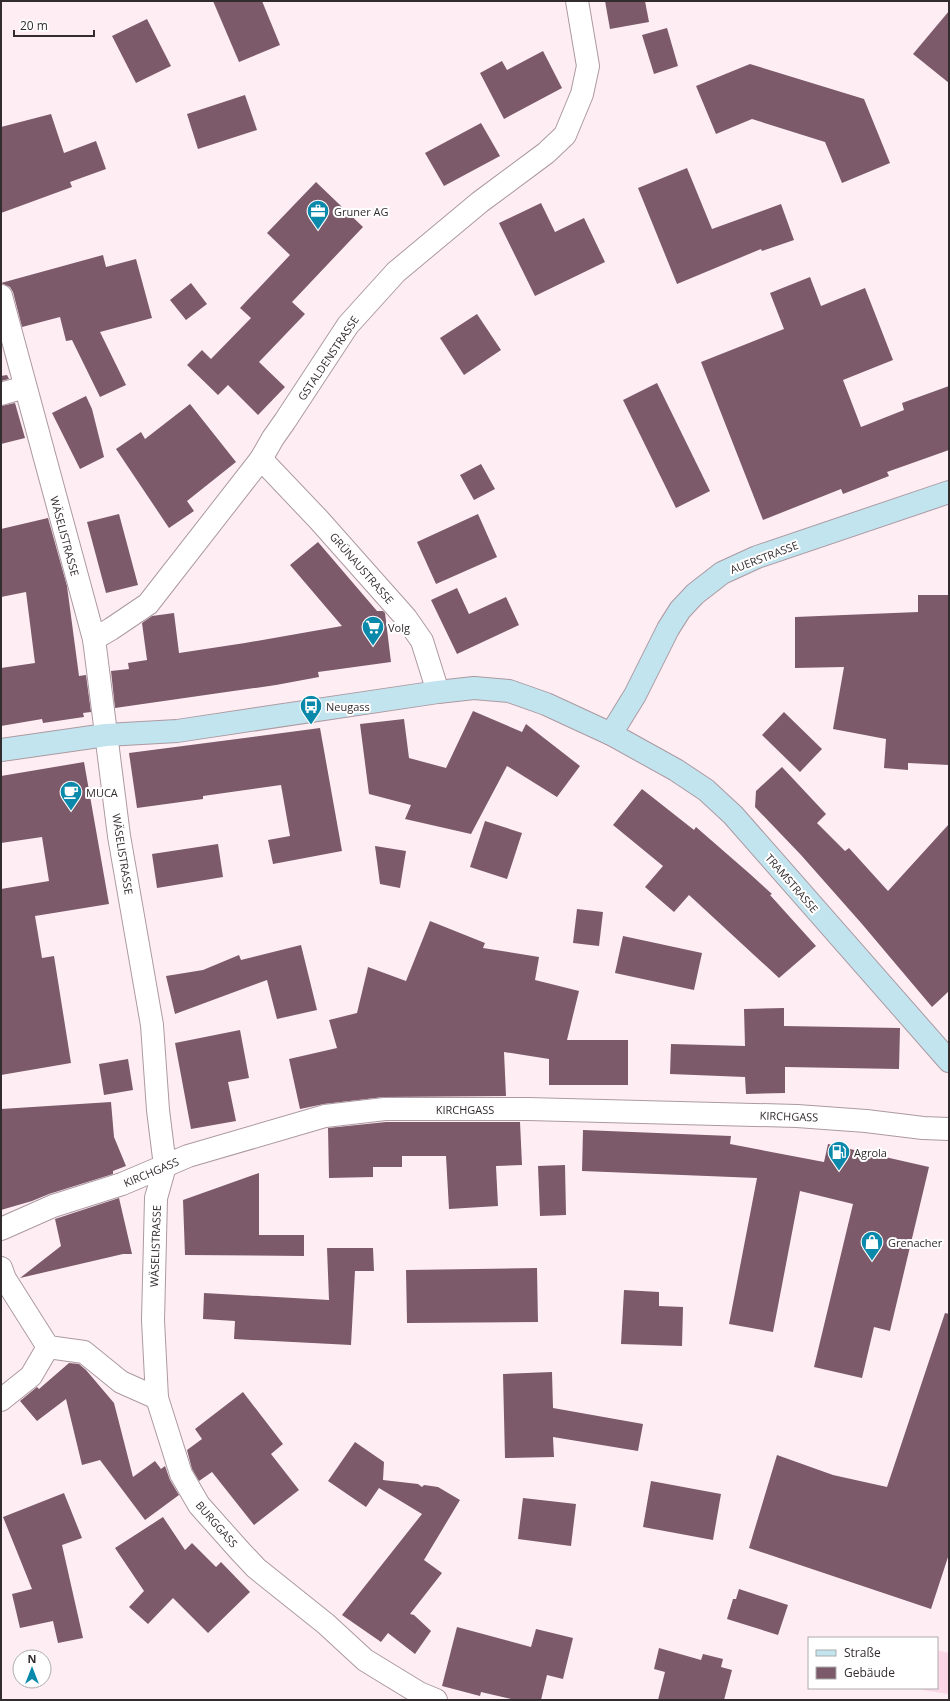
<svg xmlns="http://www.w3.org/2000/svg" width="950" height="1701" font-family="'Open Sans',sans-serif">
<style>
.green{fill:#fbd6e6}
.building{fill:#7c5a6a}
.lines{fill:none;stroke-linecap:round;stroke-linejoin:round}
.street-casing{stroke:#ac99a1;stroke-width:24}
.secondary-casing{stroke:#ac99a1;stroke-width:24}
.street{stroke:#fff;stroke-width:22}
.secondary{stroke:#c1e4ef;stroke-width:22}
.labels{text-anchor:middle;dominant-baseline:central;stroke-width:4;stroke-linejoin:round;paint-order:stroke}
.poi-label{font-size:11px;fill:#332c2f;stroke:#fff;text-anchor:start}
.street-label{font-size:11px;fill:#332c2f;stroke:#fff}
</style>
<rect width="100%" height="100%" fill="#feeef4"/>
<polygon class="green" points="937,1650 949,1653 948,1694 922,1690 922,1688 937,1688"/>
<g class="building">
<polygon points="213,1 262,1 280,45 239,62"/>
<polygon points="605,1 645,1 649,22 610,29"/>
<polygon points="949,11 949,83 913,54"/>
<polygon points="147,19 171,66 136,83 112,36"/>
<polygon points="667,28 678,66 654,74 642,35"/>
<polygon points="543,51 562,88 504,119 480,73 502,61 507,70"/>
<polygon points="750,64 864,99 890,163 842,183 825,142 752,119 716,134 696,86"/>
<polygon points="245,95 257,130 198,149 187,114"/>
<polygon points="51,114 64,153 96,141 106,169 70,182 72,187 1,213 1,127"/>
<polygon points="481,123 500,156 444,186 425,153"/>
<polygon points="687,168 712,229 781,204 794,240 762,251 761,249 677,284 638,188"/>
<polygon points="316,182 363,227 292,302 305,314 259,362 285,387 258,415 228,385 218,395 187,365 202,350 211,359 251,318 240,308 290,255 267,233"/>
<polygon points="541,203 555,232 584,218 605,262 535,296 499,223"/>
<polygon points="103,255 106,267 136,259 152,318 100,332 126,385 100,397 72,340 66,341 60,317 22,327 13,292 10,287 1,283"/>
<polygon points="810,277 821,306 865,288 893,360 843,380 861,427 904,410 902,403 949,386 949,450 887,472 889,476 843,494 841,489 763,520 701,362 784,329 770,293"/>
<polygon points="191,283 207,304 186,320 170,300"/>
<polygon points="477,314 501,350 464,375 440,338"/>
<polygon points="7,375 9,379 1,381 1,376"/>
<polygon points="657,383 710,491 676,508 623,400"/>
<polygon points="86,396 92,409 104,457 80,469 52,413"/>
<polygon points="15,403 25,438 1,444 1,406"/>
<polygon points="190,404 236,462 187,501 194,511 169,528 116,449 141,432 145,439"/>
<polygon points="481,464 495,489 474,500 460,475"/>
<polygon points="119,514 138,585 106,593 87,522"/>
<polygon points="478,514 497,557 436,584 417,542"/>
<polygon points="48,518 67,586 79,676 86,675 91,712 83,713 84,717 43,723 42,719 1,726 1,668 35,663 26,592 1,597 1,529"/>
<polygon points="318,542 377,611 383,611 385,613 391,662 318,672 319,677 276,685 115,708 111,671 129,669 128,663 147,660 142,623 152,616 174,613 179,653 245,643 342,626 290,565"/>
<polygon points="457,588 469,614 506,597 519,625 457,654 431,600"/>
<polygon points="918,595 949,595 949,765 908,763 908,770 884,768 886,739 833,729 844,667 795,668 795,617 918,612"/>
<polygon points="473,711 522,732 526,724 580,766 557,797 507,766 471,834 405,819 411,805 369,794 360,724 404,719 409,758 446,768"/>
<polygon points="784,712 822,749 800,772 762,735"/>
<polygon points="320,728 342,851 273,864 268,840 290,836 281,785 203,796 203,799 137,808 129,753"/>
<polygon points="84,762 109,904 35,916 42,958 54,956 71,1063 1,1075 1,889 49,881 42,837 1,843 1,776"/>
<polygon points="782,767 826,814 817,823 845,851 849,848 888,891 949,824 949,991 932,1007 862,924 801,855 755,807 756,791"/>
<polygon points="642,789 694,830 696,827 750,874 772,894 770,895 816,946 779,978 689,895 674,912 645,887 663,866 613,825"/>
<polygon points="485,821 522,833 507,879 470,867"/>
<polygon points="218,844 223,877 157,888 152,854"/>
<polygon points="375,846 406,851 400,888 380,884"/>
<polygon points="577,909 603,912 599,946 573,943"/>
<polygon points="430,921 485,943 483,948 539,957 535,980 579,991 567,1040 628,1040 628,1085 549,1085 549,1059 504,1052 506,1096 384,1097 324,1104 300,1109 289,1059 337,1048 329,1020 357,1013 368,967 406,981"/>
<polygon points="623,936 702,953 694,990 615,973"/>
<polygon points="301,945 317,1010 277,1019 267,980 175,1014 166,976 203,970 239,955 241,960"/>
<polygon points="784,1008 784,1026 900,1028 899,1069 785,1067 785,1093 746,1094 745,1077 670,1074 671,1044 745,1046 744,1009"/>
<polygon points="240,1030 249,1078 228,1082 236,1121 191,1129 175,1043"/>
<polygon points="128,1059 133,1090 104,1095 99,1064"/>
<polygon points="111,1102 114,1137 126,1166 113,1171 113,1174 49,1194 32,1201 1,1210 1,1109"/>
<polygon points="386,1122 520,1122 522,1165 496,1166 498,1206 449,1209 446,1156 402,1156 402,1167 373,1167 373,1177 329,1178 328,1128"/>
<polygon points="583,1130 731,1136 730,1144 824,1162 828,1144 929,1167 890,1331 874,1327 862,1378 814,1367 853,1204 800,1191 773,1332 729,1324 757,1178 582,1171"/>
<polygon points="565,1165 566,1215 540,1216 538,1166"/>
<polygon points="259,1173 259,1235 304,1235 304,1256 185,1255 183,1200"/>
<polygon points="119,1198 132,1254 123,1254 20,1278 61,1246 55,1219"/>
<polygon points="327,1248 373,1248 374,1271 355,1271 351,1345 234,1339 235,1321 203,1319 204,1293 329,1300"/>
<polygon points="537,1268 538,1322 407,1323 406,1270"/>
<polygon points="624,1290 659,1292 659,1306 683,1307 682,1346 621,1344"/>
<polygon points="945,1313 949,1314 949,1554 931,1609 749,1548 777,1455 833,1475 887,1487"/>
<polygon points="69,1363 79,1364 86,1370 114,1403 133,1477 155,1461 161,1469 165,1466 170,1480 179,1495 145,1520 100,1460 82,1465 66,1399 37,1421 20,1401 37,1387 39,1389"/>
<polygon points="552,1372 553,1408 643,1424 638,1451 553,1437 554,1457 505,1458 503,1374"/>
<polygon points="243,1392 283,1444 271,1454 299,1490 254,1525 212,1472 199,1481 192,1469 187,1450 202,1439 195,1429"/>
<polygon points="355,1442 384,1462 383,1480 418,1484 422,1487 424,1485 438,1487 460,1500 424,1560 442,1573 410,1614 414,1615 431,1631 415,1654 388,1633 381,1642 342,1615 422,1514 379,1488 366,1507 328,1481"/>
<polygon points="651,1481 721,1494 713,1540 643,1527"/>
<polygon points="64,1493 82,1538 62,1545 83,1638 58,1643 53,1621 20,1628 12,1594 32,1589 3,1517"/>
<polygon points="523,1498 576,1504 571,1546 518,1539"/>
<polygon points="163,1517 185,1550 192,1543 216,1567 221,1562 250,1592 208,1633 173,1598 148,1624 129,1607 144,1591 115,1548"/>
<polygon points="739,1589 788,1605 778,1635 727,1619 733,1599 736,1599"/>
<polygon points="457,1627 531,1647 536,1629 573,1638 563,1679 547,1675 541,1700 515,1700 481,1692 480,1696 442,1686"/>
<polygon points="659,1648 701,1660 703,1654 723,1659 721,1667 732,1670 724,1700 658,1700 665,1672 654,1669"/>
</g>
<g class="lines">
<g class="street-casing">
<g id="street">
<polyline points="1,296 94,639 119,836 152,1025 158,1110 165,1166 156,1198 153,1320 157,1398"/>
<polyline points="1,394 25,387"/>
<polyline points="261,459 319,520 406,618 422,641 438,692"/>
<polyline points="94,639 111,629 148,604 261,459 273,438 285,421 348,325 396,272 480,202 546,153 565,135 582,94 588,66 577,1"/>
<polyline points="1,1229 53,1206 122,1184 188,1156 325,1116 385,1109 528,1109 797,1116 866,1121 923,1128 949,1129"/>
<polyline points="1,1268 5,1279 48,1347 84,1352 121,1382 157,1398 181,1474 199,1505 240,1551 256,1568 326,1624 365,1660 419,1693 436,1700"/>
<polyline points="1,1400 31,1376 48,1347"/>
</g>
</g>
<g class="secondary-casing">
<g id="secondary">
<polyline points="611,734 635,695 668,629 680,610 695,594 722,573 757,557 949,492"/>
<polyline points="1,750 106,735 177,731 438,692 474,688 509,691 546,704 611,734 676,770 706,790 733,815 949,1061"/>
</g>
</g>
<use href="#street" class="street"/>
<use href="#secondary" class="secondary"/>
</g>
<defs>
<g id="office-pin" transform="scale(1.15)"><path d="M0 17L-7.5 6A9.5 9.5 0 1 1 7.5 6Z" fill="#0a89ab" stroke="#fff"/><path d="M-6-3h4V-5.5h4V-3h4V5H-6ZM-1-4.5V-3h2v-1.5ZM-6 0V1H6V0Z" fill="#fff"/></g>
<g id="supermarket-pin" transform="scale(1.15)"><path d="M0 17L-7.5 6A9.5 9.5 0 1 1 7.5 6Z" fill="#0a89ab" stroke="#fff"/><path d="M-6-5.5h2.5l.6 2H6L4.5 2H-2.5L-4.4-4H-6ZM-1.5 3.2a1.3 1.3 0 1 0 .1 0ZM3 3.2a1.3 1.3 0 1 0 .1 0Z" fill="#fff"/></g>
<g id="bus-pin" transform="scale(1.15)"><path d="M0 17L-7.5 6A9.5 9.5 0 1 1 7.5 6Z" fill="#0a89ab" stroke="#fff"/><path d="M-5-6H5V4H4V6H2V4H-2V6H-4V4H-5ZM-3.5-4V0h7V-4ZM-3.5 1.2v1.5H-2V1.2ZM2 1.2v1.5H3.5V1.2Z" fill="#fff"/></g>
<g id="cafe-pin" transform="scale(1.15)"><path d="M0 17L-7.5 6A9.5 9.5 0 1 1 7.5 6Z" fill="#0a89ab" stroke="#fff"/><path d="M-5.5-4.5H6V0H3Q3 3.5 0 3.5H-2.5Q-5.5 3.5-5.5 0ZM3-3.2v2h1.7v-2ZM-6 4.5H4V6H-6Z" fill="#fff"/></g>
<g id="fuel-pin" transform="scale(1.15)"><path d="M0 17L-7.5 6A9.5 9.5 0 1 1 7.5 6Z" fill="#0a89ab" stroke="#fff"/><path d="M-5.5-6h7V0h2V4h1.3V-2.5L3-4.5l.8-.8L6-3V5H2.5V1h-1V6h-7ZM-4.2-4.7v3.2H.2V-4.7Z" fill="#fff"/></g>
<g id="shop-pin" transform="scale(1.15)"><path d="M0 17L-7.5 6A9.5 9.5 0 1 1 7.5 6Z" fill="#0a89ab" stroke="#fff"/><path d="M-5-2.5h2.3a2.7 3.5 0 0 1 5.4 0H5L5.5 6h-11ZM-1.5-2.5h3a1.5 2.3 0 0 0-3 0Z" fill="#fff"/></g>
</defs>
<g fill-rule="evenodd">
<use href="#office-pin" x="318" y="211"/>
<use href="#supermarket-pin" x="373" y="627"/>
<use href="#bus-pin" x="311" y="706"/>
<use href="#cafe-pin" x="71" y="792"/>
<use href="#fuel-pin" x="839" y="1152"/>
<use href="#shop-pin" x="872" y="1242"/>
</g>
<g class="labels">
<g class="poi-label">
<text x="334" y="211">Gruner AG</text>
<text x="388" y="627">Volg</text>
<text x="326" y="706">Neugass</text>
<text x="86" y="792">MUCA</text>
<text x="854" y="1152">Agrola</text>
<text x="888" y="1242">Grenacher</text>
</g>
<g class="street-label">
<text transform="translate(328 358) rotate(-56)">GSTALDENSTRASSE</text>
<text transform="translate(65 536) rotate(75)">WÄSELISTRASSE</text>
<text transform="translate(764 557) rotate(-21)">AUERSTRASSE</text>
<text transform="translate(362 568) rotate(49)">GRÜNAUSTRASSE</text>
<text transform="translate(123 854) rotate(81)">WÄSELISTRASSE</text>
<text transform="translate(792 883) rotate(49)">TRAMSTRASSE</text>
<text x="465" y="1109">KIRCHGASS</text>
<text transform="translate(789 1116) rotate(2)">KIRCHGASS</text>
<text transform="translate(151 1172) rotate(-23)">KIRCHGASS</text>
<text transform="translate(155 1246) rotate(-88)">WÄSELISTRASSE</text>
<text transform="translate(217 1524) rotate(49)">BURGGASS</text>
</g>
</g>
<rect width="950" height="1701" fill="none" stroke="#332c2f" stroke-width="4"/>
<rect x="808" y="1637" width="130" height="52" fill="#ffffff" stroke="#adabac"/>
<rect x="816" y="1650" width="20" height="6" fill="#c1e4ef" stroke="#adabac"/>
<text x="844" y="1657" font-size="12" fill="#332c2f">Straße</text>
<rect x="816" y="1667" width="20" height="12" fill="#7c5a6a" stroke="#adabac"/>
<text x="844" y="1677" font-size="12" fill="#332c2f">Gebäude</text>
<g transform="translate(32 1669)"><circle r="19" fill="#ffffff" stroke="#adabac"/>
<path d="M0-3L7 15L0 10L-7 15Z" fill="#0a89ab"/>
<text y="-6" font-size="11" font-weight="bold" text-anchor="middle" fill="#332c2f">N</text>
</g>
<path d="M14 30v6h80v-6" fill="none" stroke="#332c2f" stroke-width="2"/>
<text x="20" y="30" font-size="12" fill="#332c2f" stroke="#ffffff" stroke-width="3" paint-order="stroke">20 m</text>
</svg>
